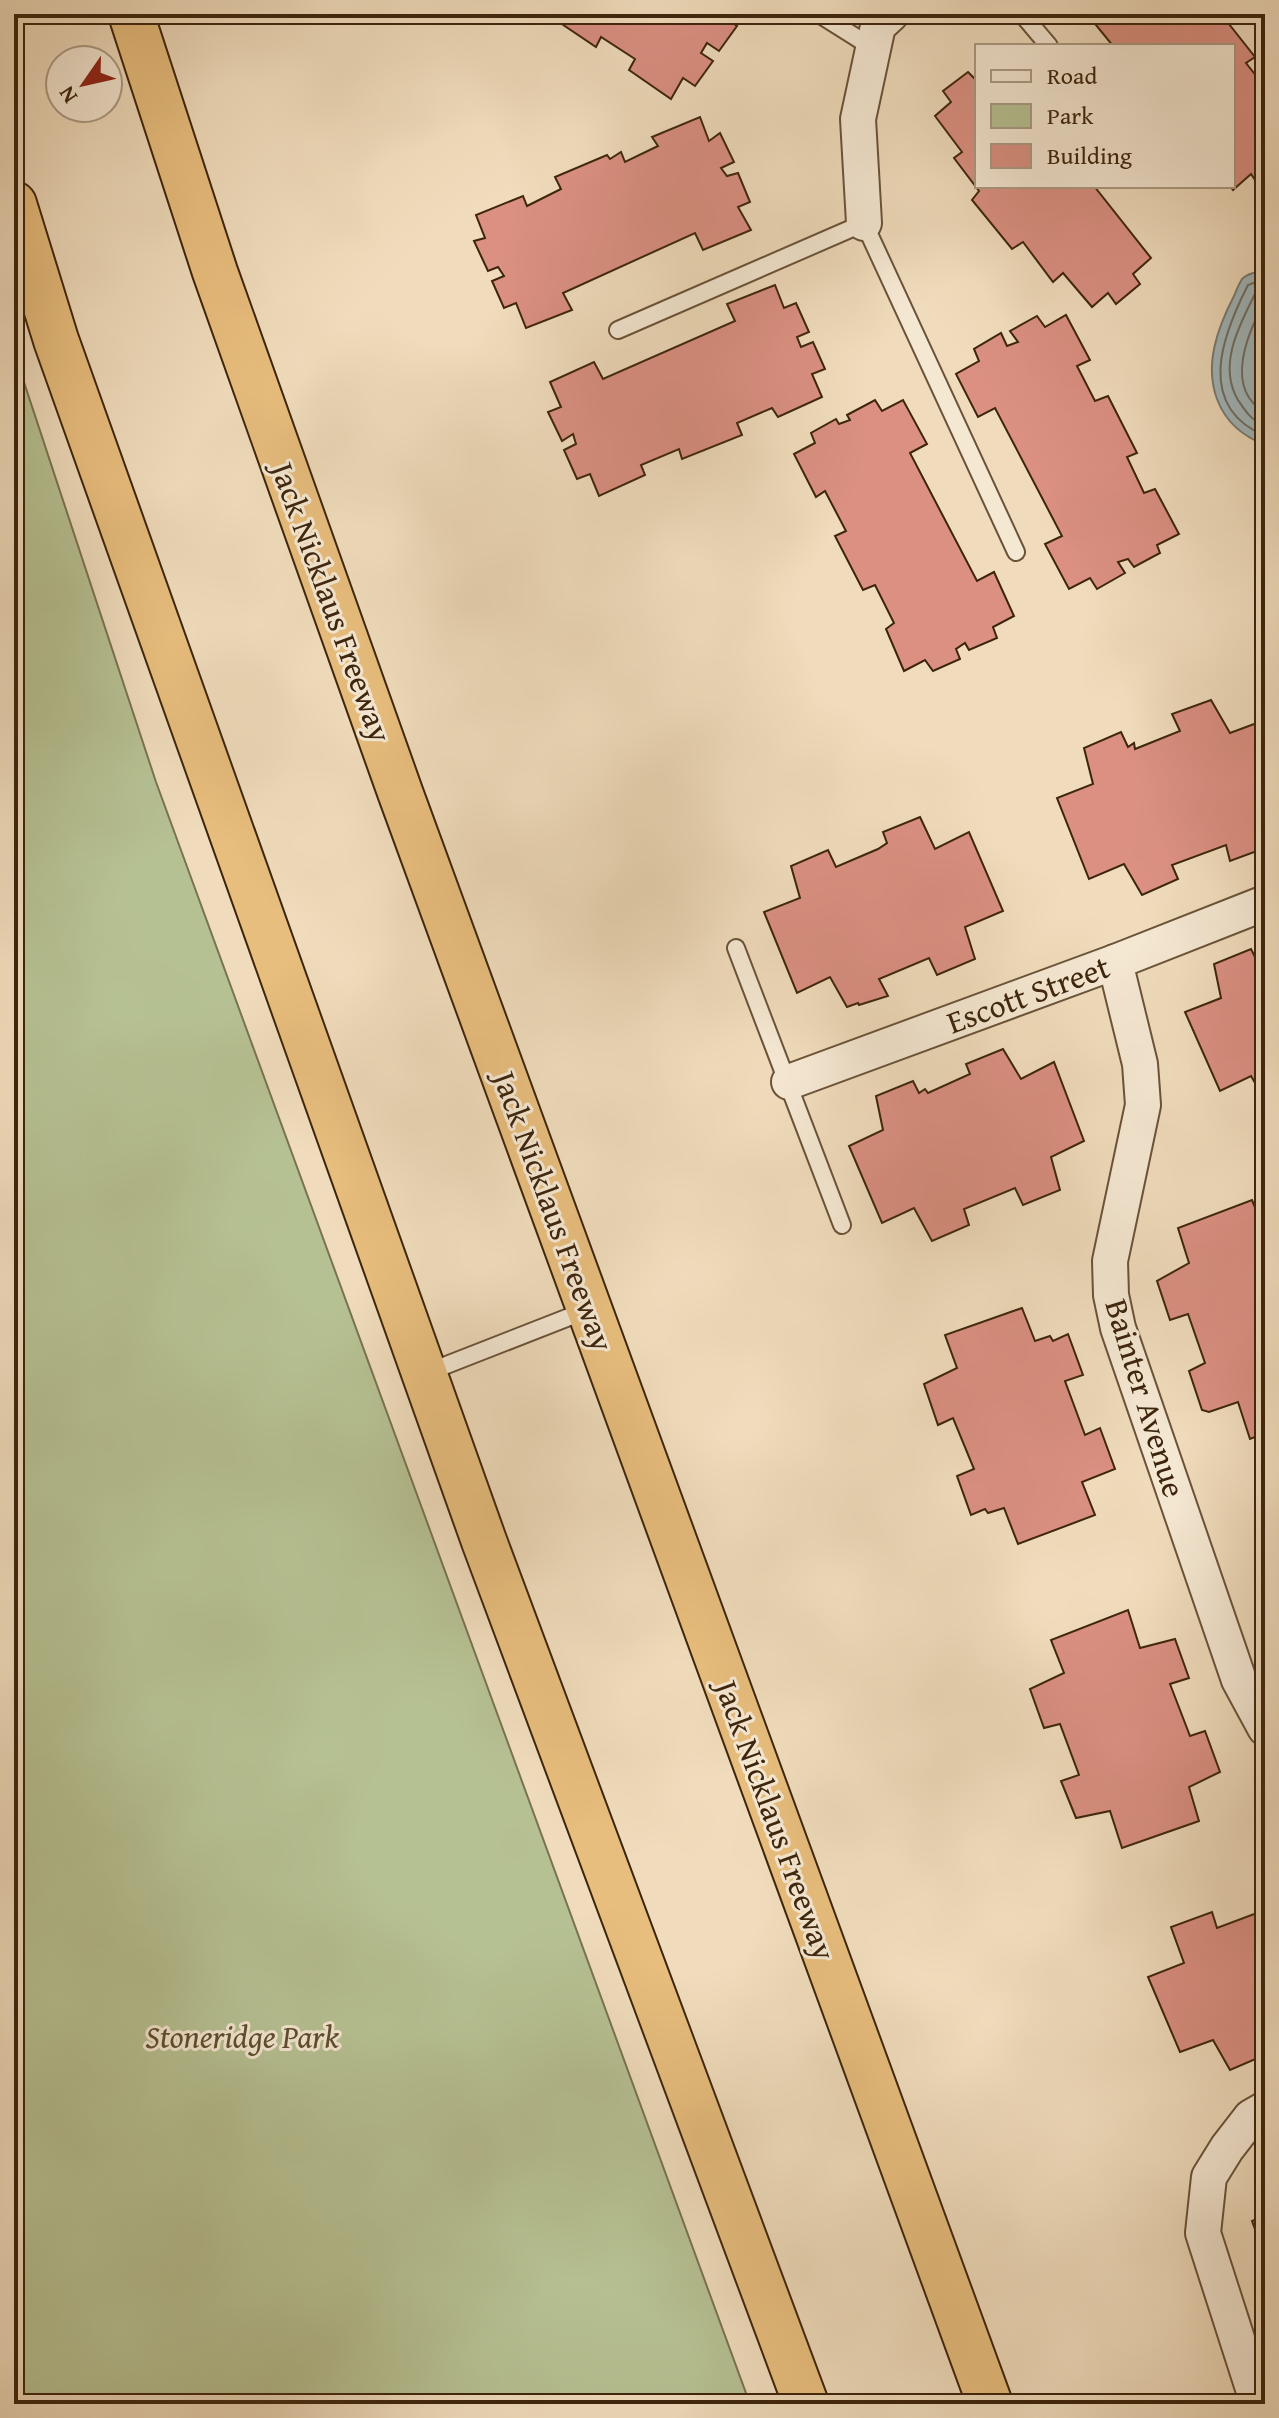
<svg xmlns="http://www.w3.org/2000/svg" width="1279" height="2418" font-family="'Gentium Book Plus',serif">
<style>
.green{fill:#b6c193;stroke:#7a7350;stroke-width:2}
.water{fill:#a1b8bd;stroke:#797d77;stroke-width:2}
.lines{fill:none;stroke-linecap:round;stroke-linejoin:round}
.shore{stroke:#6f6e65;stroke-width:2}
.building{fill:#db9082;stroke:#3d250d;stroke-width:2}
.service-casing{stroke:#6a5339;stroke-width:20}
.minor-casing{stroke:#6a5339;stroke-width:38}
.motorway-casing{stroke:#3d250d;stroke-width:48}
.service{stroke:#f5e8d3;stroke-width:16}
.minor{stroke:#f5e8d3;stroke-width:34}
.motorway{stroke:#e8be7e;stroke-width:44}
.labels{text-anchor:middle;dominant-baseline:central;stroke-width:6;stroke-linejoin:round;paint-order:stroke}
.street-label{font-size:32px;fill:#3d250d;stroke:#f5e8d3}
.park-label{font-size:32px;font-style:italic;fill:#5b4c2e;stroke:#f5e8d3}
</style>
<rect width="100%" height="100%" fill="#f0dcbc"/>
<filter id="stains"><feTurbulence type="fractalNoise" baseFrequency=".0025" numOctaves="4"/><feColorMatrix values="0 0 0 0 .2 0 0 0 0 .09 0 0 0 0 .02 0 0 0 .5 -.17"/></filter>
<radialGradient id="worn" r=".72"><stop offset=".6" stop-color="#630" stop-opacity="0"/><stop offset="1" stop-color="#630" stop-opacity=".3"/></radialGradient>
<polygon class="green" points="14,352 156,782 750,2404 14,2404"/>
<path class="water" d="M 1265,271 L 1265,445 C 1243,436 1226,423 1217,399 C 1204,364 1218,327 1234,296 C 1236,291 1239,284 1242,279 C 1248,273 1257,272 1265,271 Z"/>
<g class="lines">
<g class="shore">
<path d="M 1265,279 L 1248,285 C 1222,336 1195,406 1265,436"/>
<path d="M 1265,289 L 1256,292 C 1240,324 1217,365 1238,400 C 1246,412 1251,420 1265,426"/>
<path d="M 1265,301 C 1248,332 1223,389 1265,412"/>
</g>
</g>
<g class="building">
<polygon points="547,14 728,14 725,18 737,26 719,51 707,43 701,53 713,61 695,86 683,78 671,99 629,70 635,59 601,37 596,47"/>
<polygon points="1087,14 1221,14 1255,57 1246,63 1265,87 1265,180 1259,186 1251,174 1233,190 1230,186 1233,186 1233,46 1113,46"/>
<polygon points="968,72 977,81 977,186 1094,186 1151,258 1133,274 1140,284 1116,304 1108,293 1092,307 1063,273 1053,282 1023,242 1012,249 972,200 979,191 954,158 962,152 935,116 951,102 943,91"/>
<polygon points="700,117 709,141 720,133 734,162 721,168 727,176 738,173 750,202 738,207 751,230 703,250 695,233 563,293 572,310 526,328 516,303 504,308 492,281 504,276 498,267 488,271 474,241 485,238 476,215 523,196 527,206 561,189 555,177 607,155 610,159 621,152 625,162 658,146 652,137"/>
<polygon points="775,285 784,308 796,303 809,332 797,337 801,347 813,342 825,369 812,374 822,397 778,417 772,408 737,423 742,435 682,459 679,449 641,465 645,475 599,496 590,474 577,479 564,450 576,444 573,434 562,441 548,412 561,407 550,382 594,362 603,379 735,321 727,304"/>
<polygon points="1066,315 1090,360 1077,366 1095,401 1108,396 1137,453 1127,457 1144,493 1155,489 1179,534 1157,545 1160,553 1134,567 1128,559 1118,562 1125,573 1097,589 1090,578 1069,589 1045,544 1062,536 995,408 978,417 956,374 979,361 974,349 1001,333 1007,346 1018,342 1010,331 1037,316 1045,327"/>
<polygon points="875,400 882,411 903,400 927,444 910,453 977,581 994,572 1014,616 993,627 997,638 969,650 965,643 956,649 960,659 933,671 925,660 904,671 886,629 894,623 875,585 863,590 835,536 846,531 825,491 816,497 794,454 815,443 811,433 836,419 839,424 850,420 847,415"/>
<polygon points="1211,700 1230,733 1265,720 1265,807 1259,809 1265,828 1265,848 1230,861 1226,845 1172,865 1178,879 1142,895 1124,864 1089,879 1057,798 1093,784 1084,748 1121,732 1128,747 1134,743 1135,749 1180,731 1172,714"/>
<polygon points="920,817 935,849 969,832 1003,911 965,927 975,959 937,975 929,958 879,979 888,996 859,1005 858,1003 847,1007 830,977 797,993 764,912 800,898 791,866 828,850 836,867 878,849 887,843 883,832"/>
<polygon points="1251,949 1258,963 1264,959 1265,965 1265,1100 1251,1076 1220,1091 1185,1012 1221,998 1214,964"/>
<polygon points="1003,1049 1021,1079 1054,1062 1084,1141 1051,1157 1060,1190 1023,1205 1015,1188 964,1209 969,1225 932,1241 914,1208 882,1223 849,1146 883,1130 876,1096 913,1081 919,1093 925,1089 928,1093 970,1074 966,1064"/>
<polygon points="1252,1200 1265,1232 1265,1433 1250,1439 1238,1402 1209,1412 1202,1410 1189,1371 1205,1363 1188,1314 1170,1320 1157,1281 1189,1263 1178,1228"/>
<polygon points="1022,1308 1035,1341 1050,1336 1053,1341 1068,1334 1083,1375 1065,1381 1085,1435 1100,1428 1115,1469 1082,1482 1095,1515 1018,1544 1004,1508 988,1513 985,1509 971,1515 957,1476 974,1469 953,1418 938,1425 924,1384 957,1368 945,1335"/>
<polygon points="1128,1610 1140,1648 1175,1639 1189,1678 1170,1684 1190,1736 1205,1731 1220,1772 1189,1787 1199,1821 1122,1848 1110,1811 1076,1818 1061,1781 1079,1775 1060,1724 1044,1728 1030,1689 1064,1673 1051,1640"/>
<polygon points="1265,1910 1265,2038 1261,2039 1265,2055 1230,2070 1213,2040 1180,2052 1148,1977 1184,1963 1171,1927 1212,1912 1217,1928"/>
<polygon points="1265,2215 1265,2257 1252,2221"/>
</g>
<g class="lines">
<g class="service-casing">
<g id="service">
<polyline points="819,14 873,48"/>
<polyline points="1022,14 1049,46"/>
<polyline points="618,330 864,223 1016,552"/>
<polyline points="736,948 842,1225"/>
<polyline points="426,1373 587,1310"/>
</g>
</g>
<g class="minor-casing">
<g id="minor">
<polyline points="864,223 858,119 878,26 891,14"/>
<polyline points="1115,962 1140,1064 1143,1105 1110,1261 1111,1295 1118,1328 1239,1680 1265,1728"/>
<polyline points="789,1082 1115,962 1265,903"/>
<polyline points="1258,2404 1203,2233 1209,2177 1227,2148 1251,2117 1265,2109"/>
</g>
</g>
<g class="motorway-casing">
<g id="motorway">
<polyline points="131,14 215,272 400,792 990,2404"/>
<polyline points="14,204 56,340 484,1541 806,2404"/>
</g>
</g>
<use href="#service" class="service"/>
<use href="#minor" class="minor"/>
<use href="#motorway" class="motorway"/>
</g>
<g class="labels">
<g class="street-label">
<text transform="translate(332 602) rotate(70)">Jack Nicklaus Freeway</text>
<text transform="translate(1028 994) rotate(-20)">Escott Street</text>
<text transform="translate(554 1211) rotate(70)">Jack Nicklaus Freeway</text>
<text transform="translate(1146 1398) rotate(73)">Bainter Avenue</text>
<text transform="translate(776 1820) rotate(70)">Jack Nicklaus Freeway</text>
</g>
<g class="park-label">
<text x="242" y="2036">Stoneridge Park</text>
</g>
</g>
<rect width="1279" height="2418" fill="none" stroke="#f0dcbc" stroke-width="48"/>
<rect x="16" y="16" width="1247" height="2386" fill="none" stroke="#3d250d" stroke-width="4"/>
<rect x="24" y="24" width="1231" height="2370" fill="none" stroke="#3d250d" stroke-width="2"/>
<rect x="975" y="44" width="260" height="144" fill="#f5e8d3" stroke="#ab9a84" stroke-width="2"/>
<rect x="991" y="70" width="40" height="12" fill="#f5e8d3" stroke="#ab9a84" stroke-width="2"/>
<text x="1047" y="84" font-size="24" fill="#3d250d">Road</text>
<rect x="991" y="104" width="40" height="24" fill="#b6c193" stroke="#ab9a84" stroke-width="2"/>
<text x="1047" y="124" font-size="24" fill="#3d250d">Park</text>
<rect x="991" y="144" width="40" height="24" fill="#db9082" stroke="#ab9a84" stroke-width="2"/>
<text x="1047" y="164" font-size="24" fill="#3d250d">Building</text>
<g transform="translate(84 84) rotate(236)"><circle r="38" fill="#f5e8d3" stroke="#ab9a84" stroke-width="2"/>
<path d="M0-6L14 30L0 20L-14 30Z" fill="#8f2418"/>
<text y="-12" font-size="22" font-weight="bold" text-anchor="middle" fill="#3d250d">N</text>
</g>
<rect width="100%" height="100%" filter="url(#stains)"/>
<rect width="100%" height="100%" fill="url(#worn)"/>
</svg>
